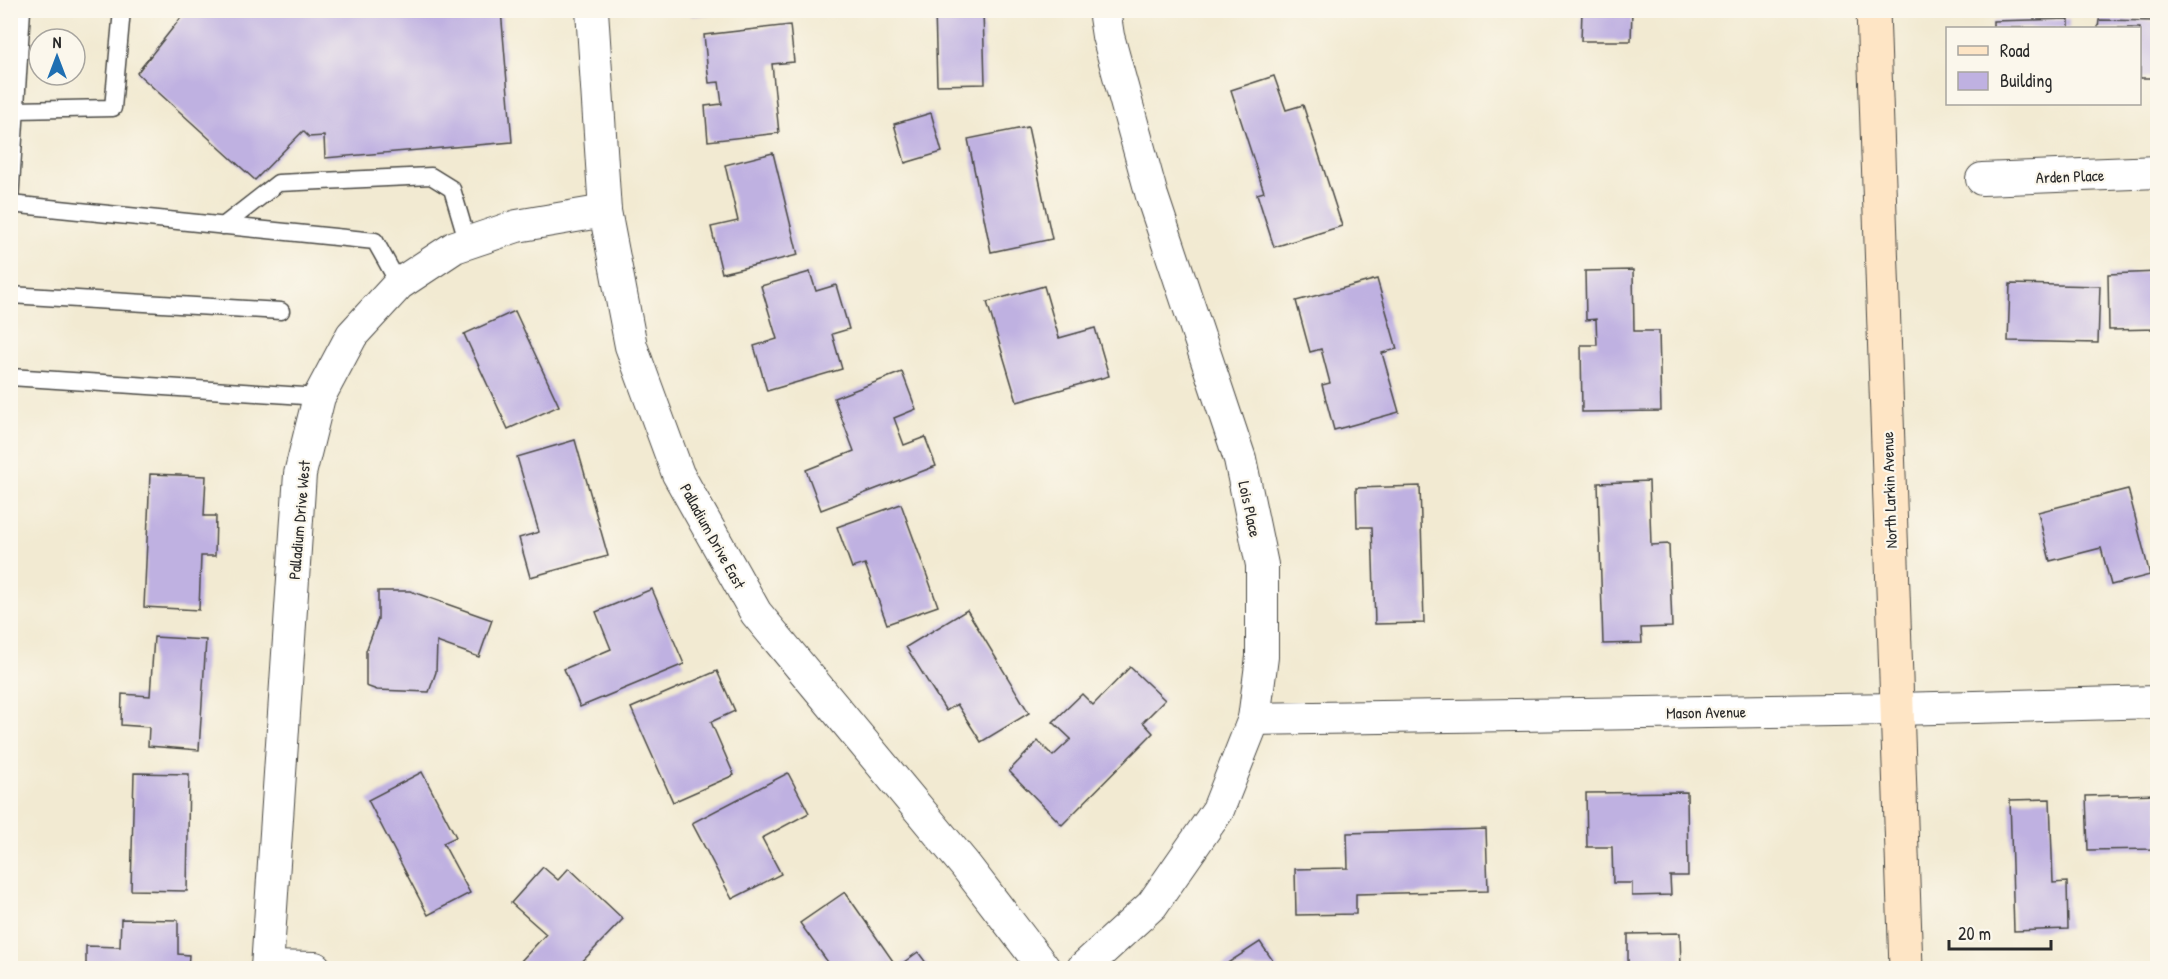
<svg xmlns="http://www.w3.org/2000/svg" width="2168" height="979" font-family="'Patrick Hand',sans-serif">
<style>
.building{fill:#bfb1e1}
.lines{fill:none;stroke-linecap:round;stroke-linejoin:round}
.service-casing{stroke:#494844;stroke-width:19}
.minor-casing{stroke:#494844;stroke-width:34}
.secondary-casing{stroke:#494844;stroke-width:35}
.service{stroke:#fff;stroke-width:16}
.minor{stroke:#fff;stroke-width:32}
.secondary{stroke:#fee5c5;stroke-width:33}
.labels{text-anchor:middle;dominant-baseline:central;stroke-width:4.5;stroke-linejoin:round;paint-order:stroke}
.street-label{font-size:16px;fill:#2b2b2b;stroke:#fbf7ec}
</style>
<rect width="100%" height="100%" fill="#fbf7ec"/>
<filter id="ink" filterUnits="userSpaceOnUse"><feTurbulence type="fractalNoise" baseFrequency=".0167" numOctaves="2"/><feDisplacementMap in="SourceGraphic" scale="12" xChannelSelector="R" yChannelSelector="G"/><feConvolveMatrix kernelMatrix="1 2 1 2 8 2 1 2 1" color-interpolation-filters="sRGB"/></filter>
<filter id="wash" filterUnits="userSpaceOnUse"><feTurbulence type="fractalNoise" baseFrequency=".008" numOctaves="4" result="noise"/><feDisplacementMap in="SourceGraphic" scale="24" xChannelSelector="R" yChannelSelector="G"/><feGaussianBlur stdDeviation="1.35" result="paint"/><feColorMatrix in="noise" values="0 0 0 0 0 0 0 0 0 0 0 0 0 0 0 0 0 1.4 0 .05"/><feComposite in="paint" operator="in"/></filter>
<g filter="url(#wash)">
<rect width="100%" height="100%" fill="#f2ead2"/>
<g id="blocks">
<g class="building">
<polygon points="187,10 501,10 512,142 325,158 324,136 309,137 303,131 255,180 137,73"/>
<polygon points="691,10 736,10 737,12 691,16"/>
<polygon points="935,10 983,10 985,84 937,85"/>
<polygon points="1582,10 1632,10 1631,41 1581,41"/>
<polygon points="2069,19 2069,28 1993,28 1993,21"/>
<polygon points="2099,20 2158,21 2158,78 2140,78 2140,28 2098,28"/>
<polygon points="790,25 794,62 772,64 779,133 708,141 705,106 722,104 719,82 709,83 704,35"/>
<polygon points="1274,76 1286,110 1303,105 1342,226 1274,247 1257,194 1264,192 1231,90"/>
<polygon points="931,113 942,152 905,163 894,124"/>
<polygon points="1028,127 1052,239 991,252 968,139"/>
<polygon points="773,153 798,255 722,273 711,227 738,221 725,165"/>
<polygon points="1633,270 1634,331 1659,331 1661,411 1582,412 1581,345 1597,345 1596,319 1586,320 1585,271"/>
<polygon points="810,272 816,291 836,285 849,329 832,334 842,369 767,391 754,346 777,339 761,286"/>
<polygon points="2158,272 2158,329 2109,330 2108,274"/>
<polygon points="1377,279 1397,349 1382,353 1399,412 1334,430 1322,385 1330,383 1321,349 1310,352 1296,301"/>
<polygon points="2010,284 2100,286 2098,343 2008,341"/>
<polygon points="1044,286 1059,338 1095,328 1109,376 1017,402 987,302"/>
<polygon points="515,311 559,406 508,429 464,334"/>
<polygon points="902,372 916,409 894,418 904,445 925,437 936,466 821,510 806,470 854,451 834,398"/>
<polygon points="575,440 608,556 530,577 519,538 539,532 517,457"/>
<polygon points="150,474 206,476 204,516 216,516 215,556 201,556 199,610 144,607"/>
<polygon points="1649,481 1651,545 1669,544 1672,627 1641,628 1642,643 1603,644 1598,483"/>
<polygon points="1420,486 1424,623 1375,624 1372,527 1357,527 1356,488"/>
<polygon points="2128,489 2150,575 2111,585 2101,548 2050,561 2038,512"/>
<polygon points="901,504 938,606 887,624 865,564 852,568 837,527"/>
<polygon points="652,589 684,664 580,707 564,669 611,649 596,612"/>
<polygon points="378,591 410,591 492,620 479,657 437,642 436,672 429,692 377,690 366,686 366,651 378,619"/>
<polygon points="967,610 1029,713 981,742 957,704 946,711 906,647"/>
<polygon points="154,637 206,640 199,750 148,746 149,727 121,725 122,694 150,696"/>
<polygon points="1130,667 1165,700 1143,722 1153,733 1062,825 1009,771 1038,741 1053,756 1071,739 1053,722 1082,694 1093,705"/>
<polygon points="717,671 735,711 711,722 734,775 673,802 631,708"/>
<polygon points="422,772 456,837 443,843 470,893 428,915 368,800"/>
<polygon points="134,773 189,774 187,891 131,890"/>
<polygon points="788,773 809,813 762,838 781,874 732,899 692,823"/>
<polygon points="1687,792 1688,876 1670,876 1671,895 1632,896 1632,883 1613,883 1612,847 1587,847 1586,793"/>
<polygon points="2158,794 2158,849 2088,850 2086,796"/>
<polygon points="2050,799 2053,883 2067,882 2068,929 2014,931 2010,800"/>
<polygon points="1486,829 1488,891 1356,894 1356,914 1296,915 1295,869 1348,868 1347,833"/>
<polygon points="543,867 558,880 569,868 623,919 576,968 530,968 521,961 546,934 511,903"/>
<polygon points="845,892 897,967 918,952 930,968 832,968 800,923"/>
<polygon points="121,919 178,920 178,954 189,955 188,968 86,968 86,946 120,947"/>
<polygon points="1680,933 1681,968 1628,968 1628,934"/>
<polygon points="1260,942 1278,968 1220,968"/>
</g>
</g>
</g>
<g filter="url(#ink)">
<use href="#blocks" fill-opacity="0" stroke="#494844" stroke-width="1.5"/>
<g class="lines">
<g class="service-casing">
<g id="service">
<polyline points="16,110 113,108 122,10"/>
<polyline points="10,202 22,10"/>
<polyline points="10,204 375,241 399,284"/>
<polyline points="223,226 278,183 431,176 452,189 468,243"/>
<polyline points="10,295 281,311"/>
<polyline points="10,377 319,397"/>
</g>
</g>
<g class="minor-casing">
<g id="minor">
<polyline points="592,10 605,211 631,346 678,474 756,613 965,865 1044,968"/>
<polyline points="1982,179 2158,172"/>
<polyline points="1254,719 1897,709 2158,702"/>
<polyline points="267,967 315,968"/>
<polyline points="267,968 300,474 319,397 352,335 399,284 455,247 517,226 605,211"/>
<polyline points="1083,968 1152,905 1218,810 1254,719 1262,657 1262,565 1240,459 1152,196 1108,36 1104,10"/>
</g>
</g>
<g class="secondary-casing">
<polyline id="secondary" points="1873,10 1906,968"/>
</g>
<use href="#service" class="service"/>
<use href="#minor" class="minor"/>
<use href="#secondary" class="secondary"/>
</g>
</g>
<g class="labels">
<g class="street-label">
<text transform="translate(2070 176) rotate(-2)">Arden Place</text>
<text transform="translate(1889 490) rotate(-92)">North Larkin Avenue</text>
<text transform="translate(1250 509) rotate(78)">Lois Place</text>
<text transform="translate(299 520) rotate(-85)">Palladium Drive West</text>
<text transform="translate(713 536) rotate(61)">Palladium Drive East</text>
<text transform="translate(1706 712) rotate(-1)">Mason Avenue</text>
</g>
</g>
<rect width="2168" height="979" fill="none" stroke="#fbf7ec" stroke-width="36"/>
<rect x="1946" y="27" width="195" height="78" fill="#fbf7ec" stroke="#a8a59f" stroke-width="1.5"/>
<rect x="1958" y="46" width="30" height="9" fill="#fee5c5" stroke="#a8a59f" stroke-width="1.5"/>
<text x="2000" y="57" font-size="18" fill="#2b2b2b">Road</text>
<rect x="1958" y="72" width="30" height="18" fill="#bfb1e1" stroke="#a8a59f" stroke-width="1.5"/>
<text x="2000" y="87" font-size="18" fill="#2b2b2b">Building</text>
<g transform="translate(57 57)"><circle r="28" fill="#fbf7ec" stroke="#a8a59f" stroke-width="1.5"/>
<path d="M0-4.5L10 22L0 15L-10 22Z" fill="#1f6fb2"/>
<text y="-9" font-size="16" font-weight="bold" text-anchor="middle" fill="#2b2b2b">N</text>
</g>
<path d="M1949 940v9h102v-9" fill="none" stroke="#2b2b2b" stroke-width="3"/>
<text x="1958" y="940" font-size="18" fill="#2b2b2b" stroke="#fbf7ec" stroke-width="4.5" paint-order="stroke">20 m</text>
</svg>
